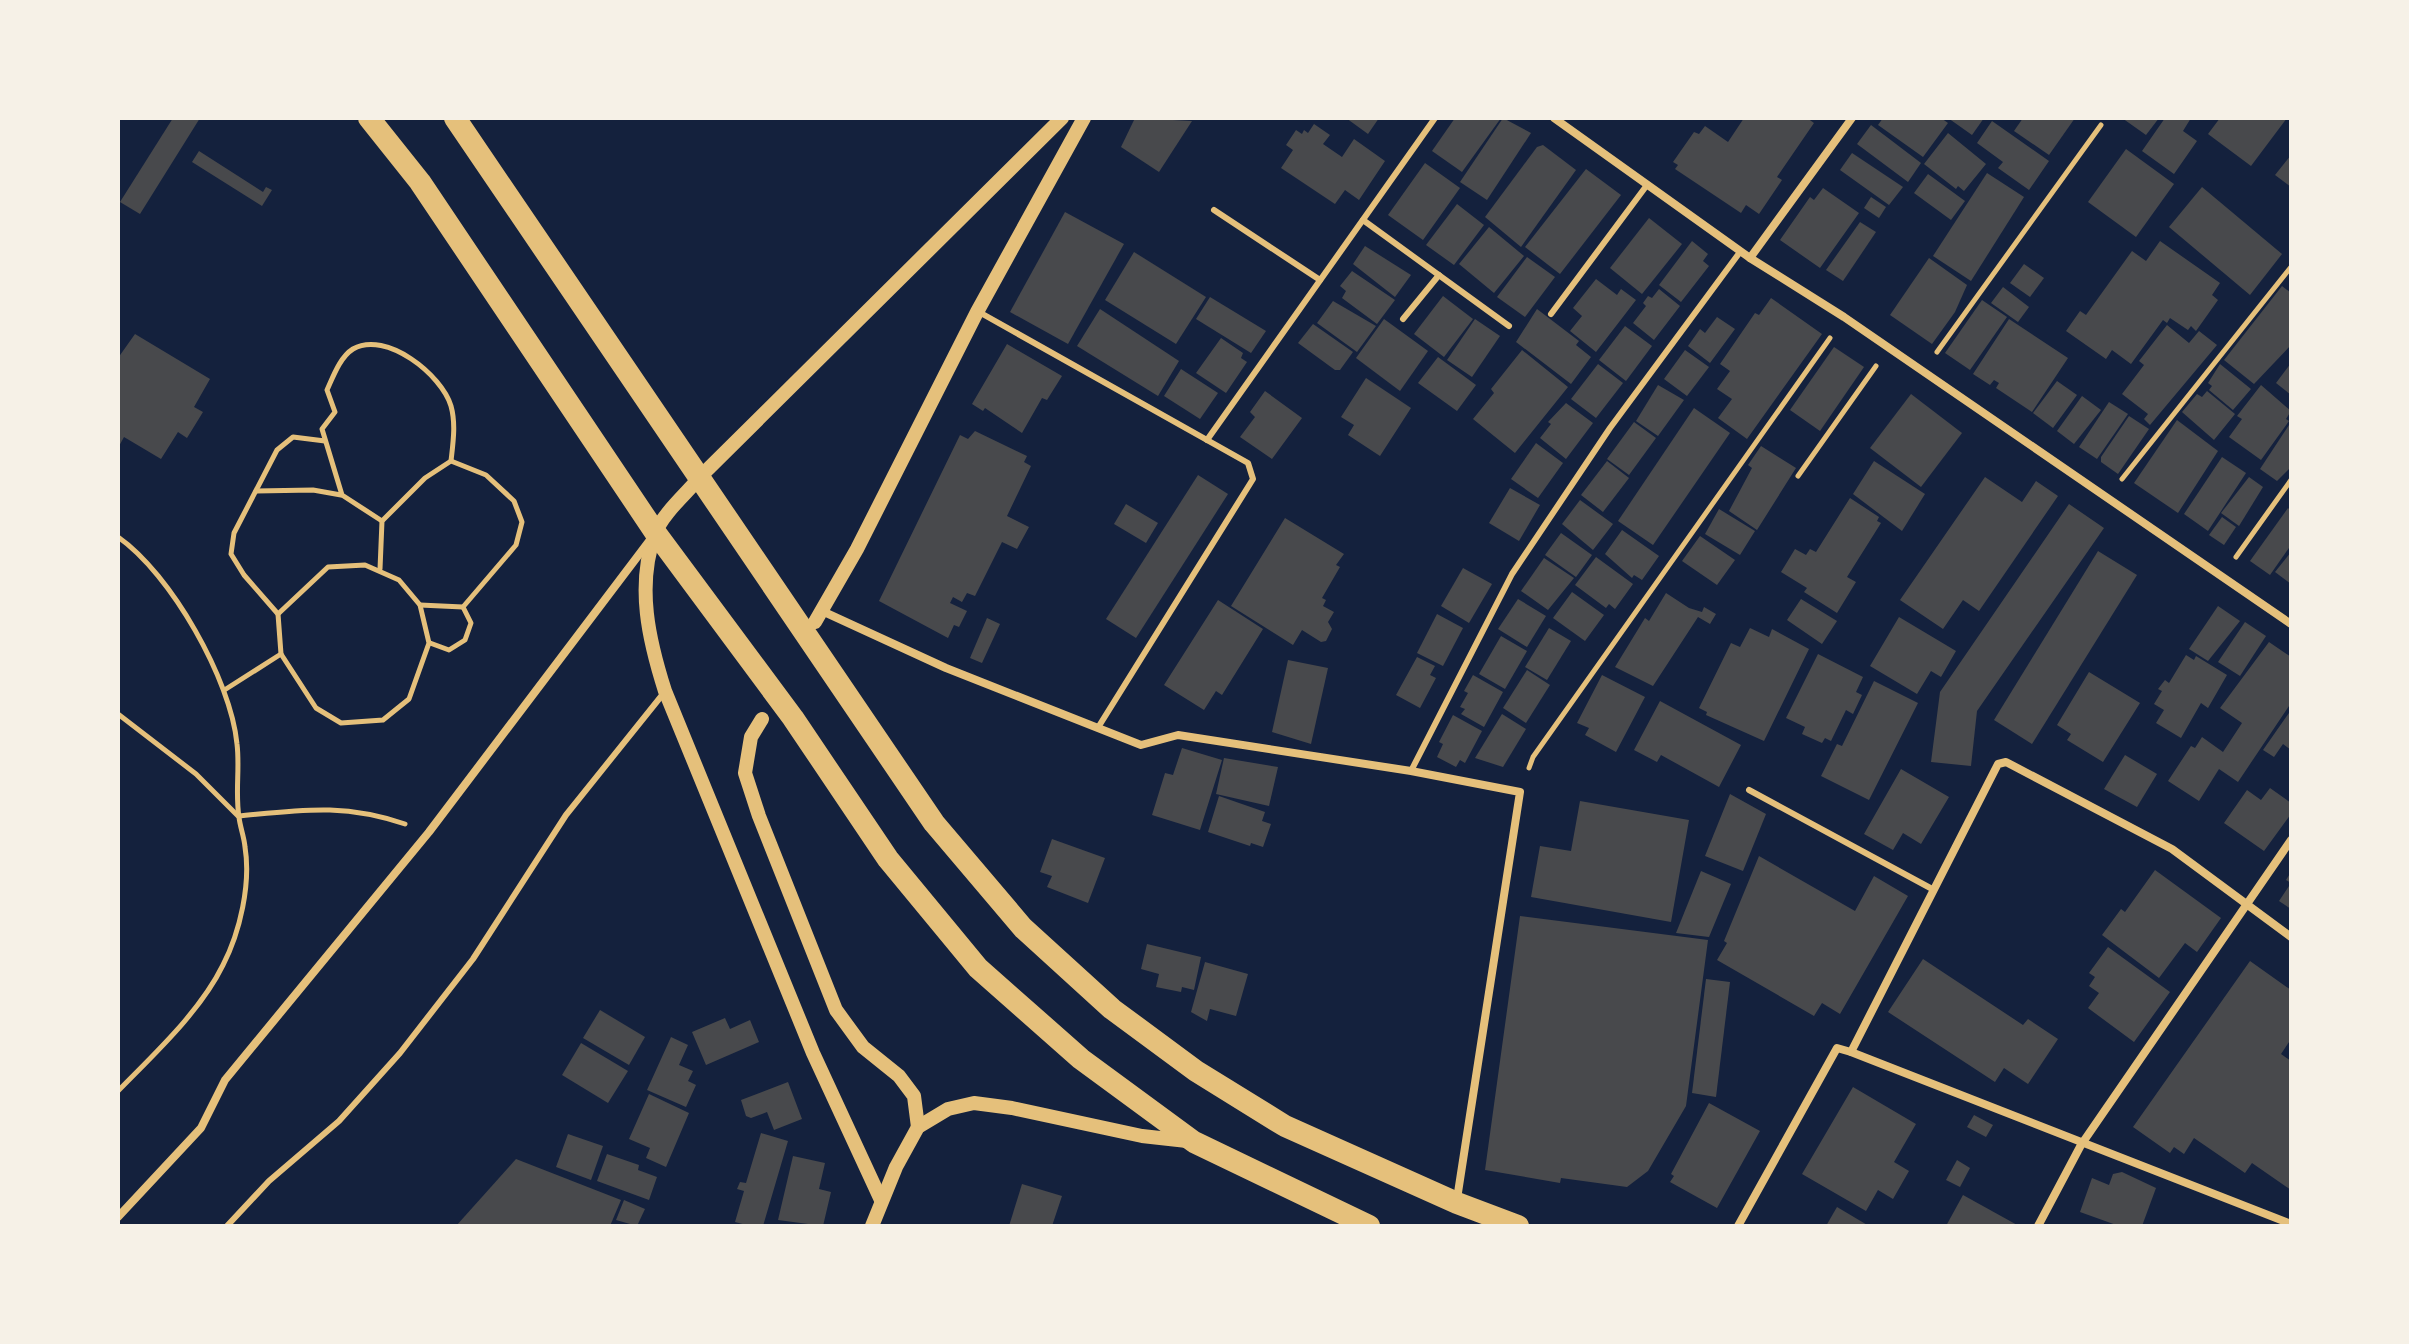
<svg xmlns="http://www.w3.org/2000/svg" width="2409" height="1344" font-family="Poppins,sans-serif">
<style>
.building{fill:#48494c}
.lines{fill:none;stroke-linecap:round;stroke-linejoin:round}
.path{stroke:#e5c07b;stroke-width:5}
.service{stroke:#e5c07b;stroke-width:6}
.minor{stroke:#e5c07b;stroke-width:8}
.tertiary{stroke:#e5c07b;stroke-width:14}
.trunk{stroke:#e5c07b;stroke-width:22}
</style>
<rect width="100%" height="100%" fill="#14213d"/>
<g class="building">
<polygon points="173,118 200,118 140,214 120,202"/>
<polygon points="1135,118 1192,121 1159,172 1121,147"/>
<polygon points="1346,118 1379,118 1368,134"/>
<polygon points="1455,118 1501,118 1462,172 1432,151"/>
<polygon points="1503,118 1531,133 1487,200 1460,182"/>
<polygon points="1744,118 1807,118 1814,123 1777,177 1782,180 1759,214 1746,205 1741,213 1675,169 1678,165 1673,162 1694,132 1699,134 1705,126 1728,142"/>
<polygon points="1883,118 1941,118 1948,123 1923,157 1878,125"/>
<polygon points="1948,118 1984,118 1972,135"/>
<polygon points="2023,118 2075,118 2049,155 2014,131"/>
<polygon points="2122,118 2159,118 2146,135"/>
<polygon points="2165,118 2191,118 2183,131 2197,141 2174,174 2142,151"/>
<polygon points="2220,118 2287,118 2251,166 2208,134"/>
<polygon points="1992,121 2049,161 2029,190 1998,168 2003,162 1977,143"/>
<polygon points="1314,124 1330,135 1323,144 1342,157 1354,139 1385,161 1359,200 1345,190 1335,204 1281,168 1293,150 1286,145 1296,130 1302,134 1304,130 1308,133"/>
<polygon points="1871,125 1921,163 1908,182 1857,144"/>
<polygon points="1948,133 1986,164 1964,191 1958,186 1956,189 1924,164"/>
<polygon points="1543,145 1576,170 1521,247 1485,217 1537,147"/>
<polygon points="2126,149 2174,184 2136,237 2088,202"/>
<polygon points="199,151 263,192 266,187 272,190 262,206 192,162"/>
<polygon points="1852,153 1903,187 1889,205 1840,170"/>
<polygon points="2291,155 2291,187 2275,175"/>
<polygon points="1425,163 1460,188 1423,240 1388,215"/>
<polygon points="1586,169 1621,195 1560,274 1525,247"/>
<polygon points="1987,173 2024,197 1971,281 1933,256"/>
<polygon points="1928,174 1965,201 1951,220 1914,193"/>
<polygon points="2202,187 2282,254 2250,295 2169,227"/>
<polygon points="1823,188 1859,213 1820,268 1780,240 1810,197 1814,200"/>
<polygon points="1871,197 1886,207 1879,218 1864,208"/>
<polygon points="1457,204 1484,225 1454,265 1426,245"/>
<polygon points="1065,212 1124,244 1068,344 1010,312"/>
<polygon points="1649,218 1682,244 1642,294 1610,268"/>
<polygon points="1860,222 1876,232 1843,281 1826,270"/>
<polygon points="1489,227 1524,256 1494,293 1459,264"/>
<polygon points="1692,241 1708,254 1703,261 1709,266 1681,302 1659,285"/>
<polygon points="2160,241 2220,283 2212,295 2218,300 2196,331 2191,326 2188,330 2170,318 2167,323 2163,320 2131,364 2112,350 2106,359 2066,331 2080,311 2086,315 2132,251 2146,261"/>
<polygon points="1365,246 1411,275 1395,297 1353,264"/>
<polygon points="1134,252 1206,297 1176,344 1105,300"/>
<polygon points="1527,257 1555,277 1525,317 1497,297"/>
<polygon points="1929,258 1967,285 1955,312 1932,344 1890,315"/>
<polygon points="2024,264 2044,278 2030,297 2010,283"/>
<polygon points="1352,271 1395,300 1377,324 1342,298 1346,291 1340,286"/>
<polygon points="1596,279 1617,295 1621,289 1636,300 1596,352 1570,331 1582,316 1573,308"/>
<polygon points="2282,286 2291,293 2291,345 2254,384 2224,360"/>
<polygon points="2003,287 2029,307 2018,322 1991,303"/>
<polygon points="1659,289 1680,306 1654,340 1633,323 1646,306 1643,303 1648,296 1652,298"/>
<polygon points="1443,296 1473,319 1444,357 1414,334"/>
<polygon points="1210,297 1266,331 1251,353 1196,319"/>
<polygon points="1771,298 1822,334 1747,439 1718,418 1732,399 1717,389 1730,371 1720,364 1755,313 1759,315"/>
<polygon points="1982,300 2007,317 1970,370 1945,353"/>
<polygon points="1333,301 1376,326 1357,352 1317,323"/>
<polygon points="1100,309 1179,361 1158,396 1077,346"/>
<polygon points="1537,309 1579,341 1576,345 1591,357 1571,384 1516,342"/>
<polygon points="1717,317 1735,329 1710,363 1688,346 1700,329 1705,333"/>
<polygon points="1384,319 1428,351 1400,391 1356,358"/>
<polygon points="1475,319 1500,336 1472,377 1447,360"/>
<polygon points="2009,319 2068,358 2032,412 1996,388 1999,383 1994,380 1990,385 1973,374"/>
<polygon points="1313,324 1353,352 1340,370 1335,370 1298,343"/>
<polygon points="2167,325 2189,343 2199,331 2217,345 2150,425 2144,419 2148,414 2122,394 2144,365 2139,361"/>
<polygon points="1625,326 1652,346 1626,381 1599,360"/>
<polygon points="135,334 210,379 194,407 203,412 187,438 178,432 161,459 124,437 118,448 118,358"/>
<polygon points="1221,338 1243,353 1241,358 1247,362 1226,393 1196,373"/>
<polygon points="1007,344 1062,376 1047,400 1042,398 1022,433 985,408 983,411 972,404"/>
<polygon points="1834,347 1864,367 1820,431 1790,410"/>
<polygon points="1522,350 1568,387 1515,453 1473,419 1494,393 1491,389"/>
<polygon points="1685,350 1709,367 1687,396 1664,379"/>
<polygon points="1438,357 1476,385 1457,411 1418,383"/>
<polygon points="2291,363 2291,395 2276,383"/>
<polygon points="1598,364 1623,383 1596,418 1571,399"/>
<polygon points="2220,364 2251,389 2233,410 2209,390 2212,386 2208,383"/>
<polygon points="1181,369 1218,393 1200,419 1164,396"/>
<polygon points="1366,378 1411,408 1380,456 1348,435 1354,425 1341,417"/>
<polygon points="2057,381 2077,395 2053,428 2033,413"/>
<polygon points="1658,385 1684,400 1658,436 1636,421"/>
<polygon points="2261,385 2291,411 2286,419 2289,421 2261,460 2229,437 2242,419 2237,416"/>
<polygon points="1265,391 1302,418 1272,459 1240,437 1255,417 1250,412"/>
<polygon points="2207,391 2235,414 2214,440 2182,412 2197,394 2202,397"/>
<polygon points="1911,394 1962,433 1921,487 1870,448"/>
<polygon points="2082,396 2101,410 2074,444 2057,431"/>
<polygon points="2109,402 2128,414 2097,459 2079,447"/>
<polygon points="1566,403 1593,423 1566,459 1540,438 1551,424 1548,422"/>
<polygon points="1694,408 1730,433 1653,545 1618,521"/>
<polygon points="2129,416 2149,429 2118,474 2101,462 2101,457"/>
<polygon points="2177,420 2218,451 2178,513 2134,483"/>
<polygon points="1634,422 1656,438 1629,475 1607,459"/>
<polygon points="2291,422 2291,467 2277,481 2260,469"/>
<polygon points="975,431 1027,456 1024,462 1031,466 1007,516 1029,527 1017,549 1002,542 975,596 967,593 962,602 953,597 950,603 967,611 959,627 954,625 948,638 879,601 960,435 968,439"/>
<polygon points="1536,443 1563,463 1538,498 1511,479"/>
<polygon points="1761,446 1796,468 1757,530 1729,511 1752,468 1748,465"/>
<polygon points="2222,457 2246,473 2208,531 2184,514"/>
<polygon points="1607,461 1629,478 1603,512 1581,495"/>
<polygon points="1874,461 1925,494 1902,531 1853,494"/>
<polygon points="1198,475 1228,494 1136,638 1106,619"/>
<polygon points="1985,477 2022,502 2036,481 2058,496 1979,611 1963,600 1943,629 1900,600"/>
<polygon points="2249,477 2263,487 2239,526 2221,513"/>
<polygon points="1510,488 1540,505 1519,541 1489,523"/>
<polygon points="1850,498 1879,517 1877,521 1881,523 1847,577 1856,582 1837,613 1804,592 1807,588 1781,572 1795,549 1806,555 1810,549 1816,552"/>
<polygon points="1580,500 1613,524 1593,550 1562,524"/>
<polygon points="1126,504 1158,523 1146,543 1114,524"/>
<polygon points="2069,504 2104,528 1977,711 1971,766 1931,762 1940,692"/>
<polygon points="2288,508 2291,511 2291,545 2270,575 2250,561"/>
<polygon points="1719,509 1755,531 1740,555 1705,534"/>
<polygon points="2222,517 2236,527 2224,545 2209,535"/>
<polygon points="1285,518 1344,554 1336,565 1340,567 1322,598 1326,600 1323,606 1334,612 1328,622 1332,629 1326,641 1321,642 1302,630 1293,645 1231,606"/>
<polygon points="1622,530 1659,556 1642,580 1634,575 1632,578 1605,554"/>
<polygon points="1561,533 1592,555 1576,577 1545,555"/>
<polygon points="1700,536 1735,560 1717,585 1682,561"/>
<polygon points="2098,551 2137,575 2032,744 1994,720"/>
<polygon points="2291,552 2291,584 2275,572"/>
<polygon points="1596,557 1633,584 1615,609 1609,604 1606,608 1575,585"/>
<polygon points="1544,558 1574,578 1548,610 1521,591"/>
<polygon points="1463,568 1492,584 1469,623 1441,606"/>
<polygon points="1572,592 1604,615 1585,641 1553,618"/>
<polygon points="1666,593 1689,608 1702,612 1704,607 1716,614 1710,624 1698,617 1653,686 1615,667 1645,618 1649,621"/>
<polygon points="1518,599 1546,616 1527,647 1498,629"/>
<polygon points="1801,599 1837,621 1822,644 1787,620"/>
<polygon points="1218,600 1263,629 1222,695 1216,691 1204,710 1164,685"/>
<polygon points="2218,606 2240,621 2208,661 2189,649"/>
<polygon points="1437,614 1463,628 1443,666 1417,653"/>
<polygon points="1899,617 1956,651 1941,677 1931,671 1917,694 1870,666"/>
<polygon points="987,618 1000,624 982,663 970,658"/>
<polygon points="2245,622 2266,636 2240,676 2218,662"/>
<polygon points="1549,628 1571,641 1547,680 1525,667"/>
<polygon points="1750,628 1769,637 1772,629 1809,649 1764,741 1706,715 1707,712 1699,708 1731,643 1740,647"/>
<polygon points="1501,636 1527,651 1505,689 1479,674"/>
<polygon points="2269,642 2291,657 2291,703 2238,782 2219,769 2199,801 2168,781 2191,746 2195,748 2202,737 2223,752 2242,723 2220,708"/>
<polygon points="1818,654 1863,677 1856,692 1862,695 1853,714 1846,710 1831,741 1825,738 1822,743 1802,734 1805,727 1786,718"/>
<polygon points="2186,655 2194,660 2196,656 2227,675 2208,708 2201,703 2181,738 2156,723 2164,710 2154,704 2162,691 2158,689 2165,680 2169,683"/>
<polygon points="1417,657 1435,666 1430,675 1436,678 1420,708 1396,695"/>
<polygon points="1288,660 1328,668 1311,744 1272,732"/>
<polygon points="1527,670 1550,685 1526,723 1503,708"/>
<polygon points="2089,672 2140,703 2103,762 2067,740 2071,734 2057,725"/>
<polygon points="1473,675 1503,692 1484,727 1461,714 1465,709 1460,707 1468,693 1464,691"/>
<polygon points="1602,675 1645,697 1616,752 1585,735 1589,728 1577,723"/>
<polygon points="1874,681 1918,703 1869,800 1821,776 1837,744 1842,746"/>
<polygon points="1660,701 1741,745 1719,787 1661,755 1657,762 1634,750"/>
<polygon points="2291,710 2291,750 2283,744 2274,757 2263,750"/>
<polygon points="1502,714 1526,729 1503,767 1475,758"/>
<polygon points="1453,715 1482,731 1465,763 1460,760 1456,767 1437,757 1443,744 1439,742"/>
<polygon points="1182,748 1222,760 1200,830 1152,815 1165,773 1173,775"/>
<polygon points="2125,755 2157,774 2137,807 2104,789"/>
<polygon points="1224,758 1278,767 1269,806 1216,794"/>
<polygon points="1901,769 1949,797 1921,844 1903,833 1893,850 1864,834"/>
<polygon points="2270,788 2291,803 2291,814 2264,851 2224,823 2247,790 2261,800"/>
<polygon points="1730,794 1766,814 1743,871 1705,856"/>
<polygon points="1219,796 1265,812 1262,821 1271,824 1263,847 1251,843 1250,846 1208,832"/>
<polygon points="1580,801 1689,820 1671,922 1531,897 1540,846 1571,851"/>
<polygon points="1052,839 1105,858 1088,903 1047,887 1052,876 1040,872"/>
<polygon points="1759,856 1855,911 1874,876 1908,896 1840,1014 1822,1003 1814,1016 1717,960 1727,943 1724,941"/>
<polygon points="2155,870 2221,918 2197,952 2185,943 2159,978 2102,935 2121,909 2125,912"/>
<polygon points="1701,871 1731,884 1709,937 1676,933"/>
<polygon points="2291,872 2291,909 2279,901 2291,883 2286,880"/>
<polygon points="1520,916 1708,940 1686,1106 1648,1171 1627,1187 1561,1178 1560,1183 1485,1170"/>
<polygon points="1147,944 1201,957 1194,990 1182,987 1181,992 1156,987 1159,974 1141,969"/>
<polygon points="2108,947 2170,992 2134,1042 2088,1008 2099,993 2089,986 2095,977 2089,973"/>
<polygon points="1923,959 2023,1025 2028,1019 2058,1039 2028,1084 2004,1068 1995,1082 1888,1012"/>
<polygon points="2250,961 2291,990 2291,1039 2281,1054 2291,1061 2291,1190 2252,1163 2245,1173 2194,1138 2184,1154 2174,1147 2170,1153 2133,1127"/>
<polygon points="1205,962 1248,974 1236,1016 1210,1009 1207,1021 1191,1012"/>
<polygon points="1706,979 1730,982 1716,1097 1692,1093"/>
<polygon points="600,1010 645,1037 629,1065 583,1038"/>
<polygon points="725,1018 730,1029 750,1020 759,1042 706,1065 692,1032"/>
<polygon points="671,1037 688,1045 679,1065 693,1071 688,1081 696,1085 686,1107 647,1090"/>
<polygon points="581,1043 628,1071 608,1103 562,1075"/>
<polygon points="788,1082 802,1119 774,1130 767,1112 751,1118 746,1116 741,1100"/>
<polygon points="1853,1087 1916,1124 1894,1162 1909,1171 1893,1199 1878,1190 1866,1211 1802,1174"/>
<polygon points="649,1094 689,1113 666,1167 646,1158 650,1148 629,1139"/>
<polygon points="1709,1103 1760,1131 1717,1208 1670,1182 1674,1176 1671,1174"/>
<polygon points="1974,1115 1993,1125 1986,1137 1967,1127"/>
<polygon points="761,1133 788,1141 763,1226 750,1226 735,1222 744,1191 737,1189 740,1182 746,1183"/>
<polygon points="568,1134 603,1146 591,1180 556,1167"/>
<polygon points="607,1154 639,1165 638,1170 657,1177 649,1200 597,1181"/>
<polygon points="793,1156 825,1163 819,1189 831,1192 823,1226 778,1220"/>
<polygon points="516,1159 621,1200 610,1226 456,1226"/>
<polygon points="1957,1160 1970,1168 1960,1187 1946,1180"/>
<polygon points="2122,1172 2156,1188 2142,1226 2119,1226 2080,1212 2092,1178 2109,1185 2113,1174"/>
<polygon points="1022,1184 1062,1196 1052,1226 1009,1226"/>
<polygon points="1963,1195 2019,1226 1946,1226"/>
<polygon points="624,1200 645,1209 637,1226 616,1220"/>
<polygon points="1837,1207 1869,1226 1826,1226"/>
</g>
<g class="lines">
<g class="path">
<polyline points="1937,352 2101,125"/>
<polyline points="1798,476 1876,366"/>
<polyline points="2122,479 2291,267"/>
<polyline points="256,491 313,490 341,495"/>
<path d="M 382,521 L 342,495 L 322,429 L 335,412 L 327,390 C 333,377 340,357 353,349 C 386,330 442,375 451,406 C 456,424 453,443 451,461"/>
<path d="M 118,537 C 171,574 231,680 237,744 C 240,768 235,793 239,817 C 240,827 244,836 245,847 C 251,884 240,932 223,965 C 200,1012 154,1054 118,1091"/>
<polyline points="2236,557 2291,480"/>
<polygon points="365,565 399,580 420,605 429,643 409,699 383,720 341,723 316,708 281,654 278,614 328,567"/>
<polyline points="380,569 382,521 425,478 451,461 486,475 514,501 522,522 516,545 463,607 420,605"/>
<polyline points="278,614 244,575 231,554 234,533 277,450 293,437 325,441"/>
<polyline points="430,643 449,650 465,640 471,623 463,607"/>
<polyline points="226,689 281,654"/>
<path d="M 118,714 L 196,774 L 238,816 C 302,810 343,803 405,824"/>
<polyline points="1529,768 1533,757 1830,338"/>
</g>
<g class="service">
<polyline points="1214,210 1320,280"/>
<polyline points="1363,220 1509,326"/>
<polyline points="979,312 1248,463 1253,479 1099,726"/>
<polyline points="1551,314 1647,185"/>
<polyline points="1403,319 1439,275"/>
<polyline points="1207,440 1435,118"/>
<polyline points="1411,771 1512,574 1610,428 1740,252"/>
<polyline points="1749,790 1934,890"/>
<polyline points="227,1226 269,1181 339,1121 400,1053 473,959 566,815 663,694"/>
</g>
<g class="minor">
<polyline points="1554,118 1750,258 1844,317 2291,624"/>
<polyline points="1750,258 1852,118"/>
<polyline points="822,611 946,668 1141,745 1178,735 1411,771 1520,792 1457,1199"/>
<polyline points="1851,1052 2291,1224"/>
<polyline points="118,1217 201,1128 225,1080 429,832 650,540"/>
<polyline points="1738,1226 1837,1048 1851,1052 1998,764 2006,762 2172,849 2291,937"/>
<polyline points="2038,1226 2081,1145 2291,840"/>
</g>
<g class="tertiary">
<polyline points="815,622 857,549 977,312 1084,118"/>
<polyline points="762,719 751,737 745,773 759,816 836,1010 863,1047 899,1076 914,1096 918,1127"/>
<path d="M 881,1200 L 813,1053 L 665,691 C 649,641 636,586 655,534 C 662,514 687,493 701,476 L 1062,118"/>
<polyline points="872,1226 896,1167 918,1127 948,1109 974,1103 1012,1108 1142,1136 1187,1141"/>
</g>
<g class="trunk">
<polyline points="369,118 420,182 655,532 793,718 888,859 978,968 1081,1059 1194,1142 1369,1226"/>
<polyline points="455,118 934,823 1023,928 1112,1009 1196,1071 1285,1126 1457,1203 1518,1226"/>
</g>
</g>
<rect width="2409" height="1344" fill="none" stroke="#f6f1e7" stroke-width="240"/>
</svg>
